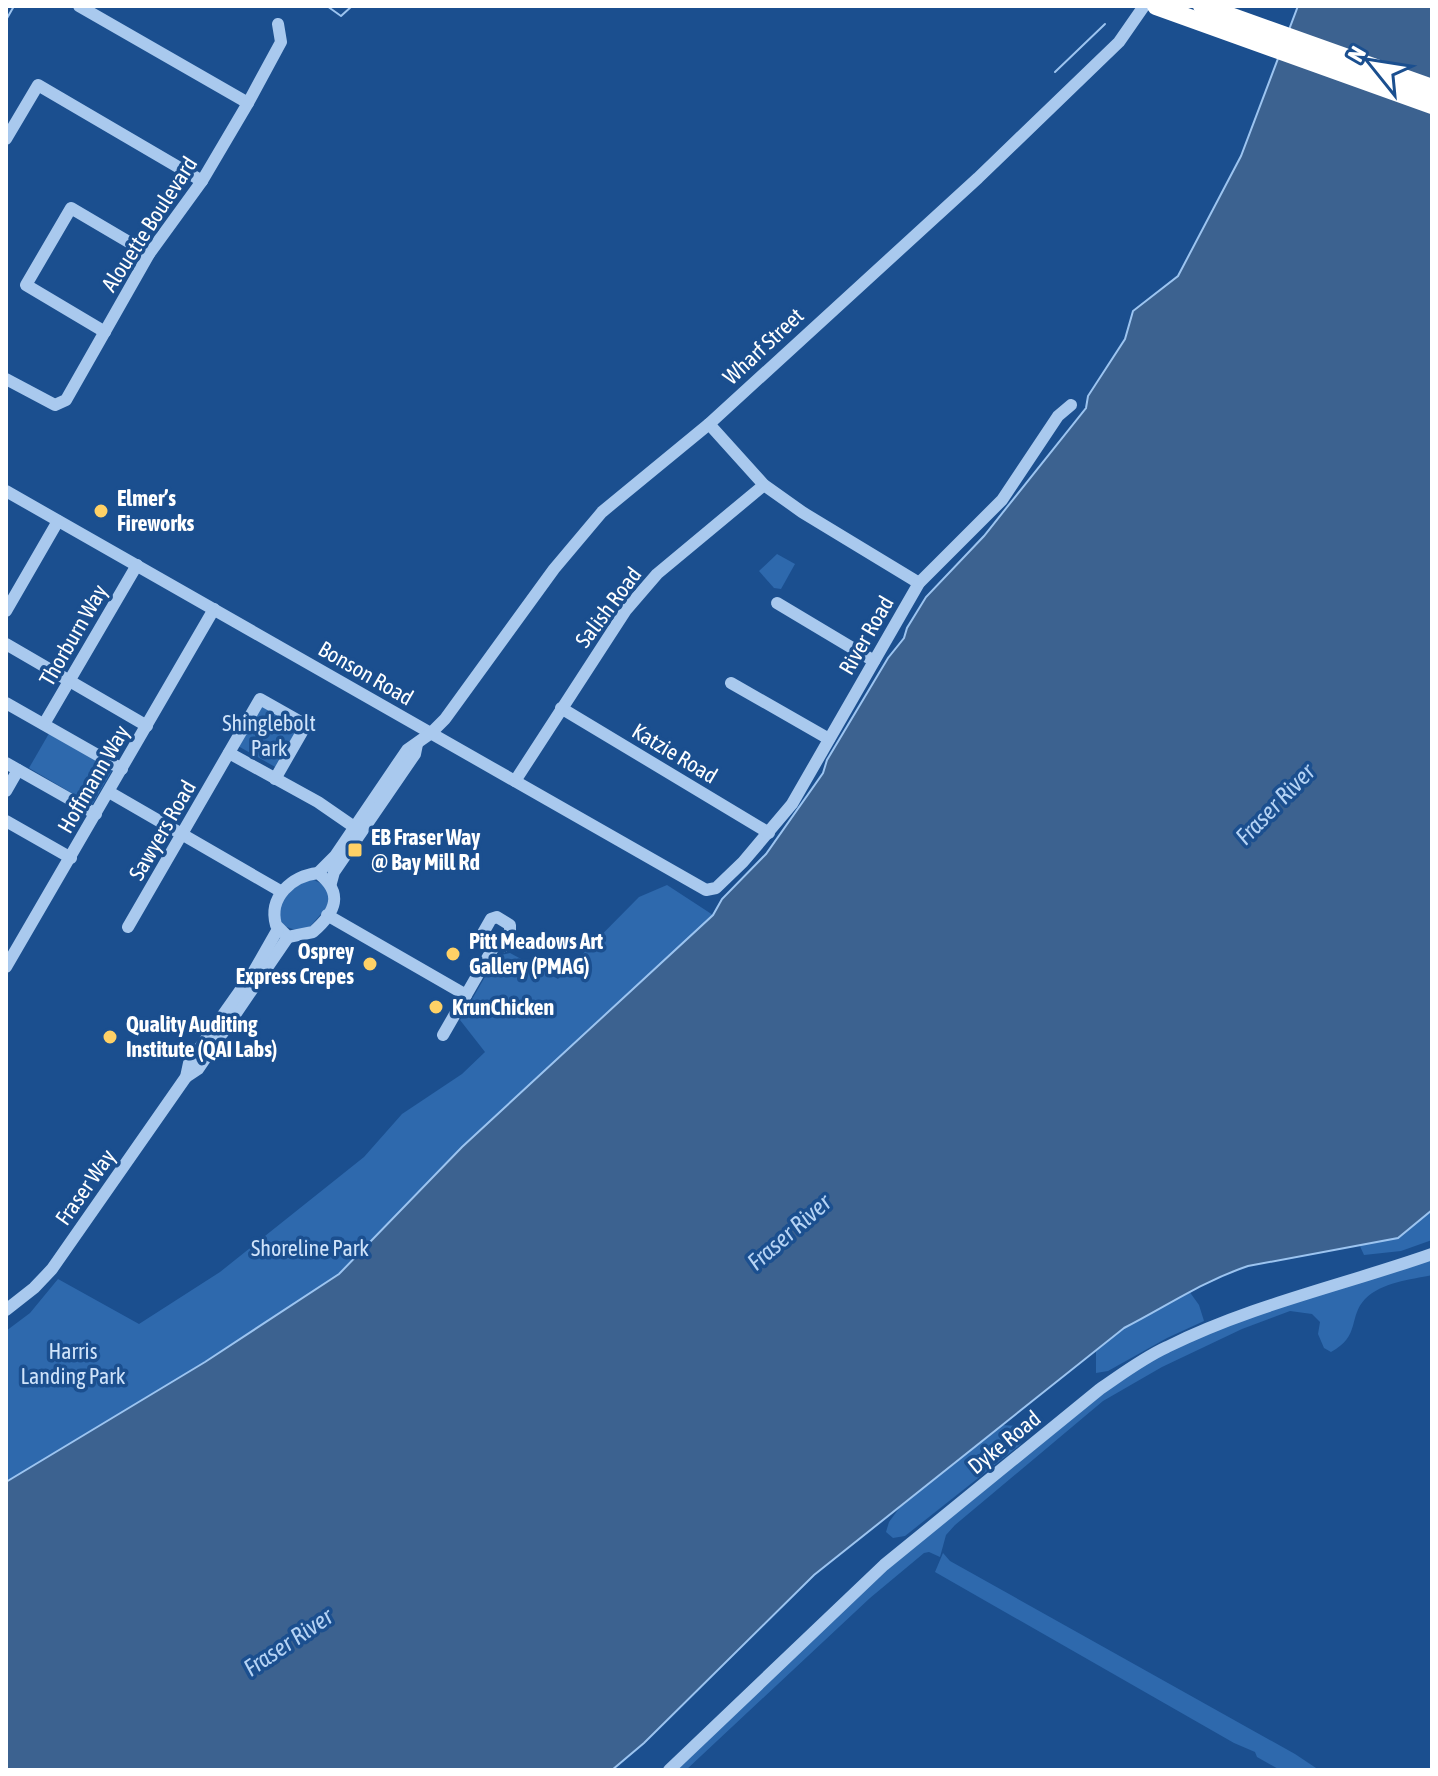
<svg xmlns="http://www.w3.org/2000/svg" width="1438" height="1776" font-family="'Asap Condensed',sans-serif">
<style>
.green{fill:#2e69ad}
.water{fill:#3c6290;stroke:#9cc4f0;stroke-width:2}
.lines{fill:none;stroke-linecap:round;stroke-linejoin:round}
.stream{stroke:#9cc4f0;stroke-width:2}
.minor{stroke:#a9c9ee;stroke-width:12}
.highway{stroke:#fff;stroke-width:18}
.poi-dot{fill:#ffd166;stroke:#1b4f8f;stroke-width:3}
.labels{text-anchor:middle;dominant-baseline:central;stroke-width:7;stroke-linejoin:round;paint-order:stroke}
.street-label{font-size:22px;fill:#fff;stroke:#1b4f8f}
.poi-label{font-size:22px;font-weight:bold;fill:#fff;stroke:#1b4f8f;text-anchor:start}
.park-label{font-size:22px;fill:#cfe3fa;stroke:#1b4f8f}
.water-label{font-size:24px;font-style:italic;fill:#b5d3f5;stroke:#1b4f8f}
</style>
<rect width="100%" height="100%" fill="#1b4f8f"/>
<g class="green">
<polygon points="777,554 795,564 781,589 774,588 759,571"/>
<polygon points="261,704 300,726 277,768 238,746"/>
<polygon points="51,730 114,767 92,805 29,768"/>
<path d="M 312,879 L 322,884 L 329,892 L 328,906 L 307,930 C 261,933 279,888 312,879 Z"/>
<polygon points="667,885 713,915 462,1147 339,1274 205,1362 6,1482 6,1331 30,1313 58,1279 139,1324 220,1272 364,1157 402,1114 462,1074 485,1052 460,1020 497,956 510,953 558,979 639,897"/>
<polygon points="1432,1211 1432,1240 1401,1251 1364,1255 1359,1244 1419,1221"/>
<path d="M 1432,1258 L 1432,1275 C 1410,1280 1382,1282 1365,1299 C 1348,1317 1361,1336 1331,1352 L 1324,1348 L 1318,1334 L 1320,1322 L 1312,1314 L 1290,1311 L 1242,1329 L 1162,1367 L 1103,1401 L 955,1525 L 946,1535 L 940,1557 L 929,1552 L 924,1553 L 870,1598 L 686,1770 L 674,1770 L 870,1582 L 1076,1412 L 1160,1354 L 1244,1318 Z"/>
<polygon points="1189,1291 1199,1305 1204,1321 1167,1338 1108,1371 1096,1373 1096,1350 1124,1328"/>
<polygon points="1002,1425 1020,1426 1027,1430 1020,1445 905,1536 893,1538 886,1532 889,1522 900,1507"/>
<polygon points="943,1553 950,1561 1295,1754 1319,1770 1280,1770 1257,1757 1255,1752 1234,1743 935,1572"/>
</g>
<path class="water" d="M 1298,6 L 1432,6 L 1432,1210 L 1398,1238 L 1248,1266 C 1201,1282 1167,1306 1124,1328 L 814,1575 L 644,1743 L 612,1770 L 6,1770 L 6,1482 L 205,1362 L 339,1274 L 462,1147 L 713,915 L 722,899 L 766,854 L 823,773 L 827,760 L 888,658 L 904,638 L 907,628 L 926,597 L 984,536 L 1086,408 L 1088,396 L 1125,339 L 1133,311 L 1178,276 L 1241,156 Z"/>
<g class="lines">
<g class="stream">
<polyline points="327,6 341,16 352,6"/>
<polyline points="1120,6 1121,6"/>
<polyline points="6,20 14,6"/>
<polyline points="1055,72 1105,24"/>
</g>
<g class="minor">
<polyline points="79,6 248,103"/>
<polyline points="6,139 38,85 202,181"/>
<polyline points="105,332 26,285 71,208 149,254"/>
<polyline points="6,379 55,405 66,400 149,254 202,181 248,103 281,42 278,24"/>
<polyline points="709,424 764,485 802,512 919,583"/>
<polyline points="6,491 706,890 716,888 743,862 792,804 919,583 1002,500 1058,416 1071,405"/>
<polyline points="777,603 874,661"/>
<polyline points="6,611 58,521"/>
<polyline points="6,644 147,726"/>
<polyline points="731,683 829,739"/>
<polyline points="6,703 122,769"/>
<polyline points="561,708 769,833"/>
<polyline points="44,724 137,565"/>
<polyline points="229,753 318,802 360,831"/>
<polyline points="6,763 96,814"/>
<polyline points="515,781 626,610 657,574 764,485"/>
<polyline points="6,791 18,770"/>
<polyline points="109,792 282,892"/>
<polyline points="6,821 71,858"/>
<polyline points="318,873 335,856 407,750 431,733 445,719 554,569 602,512 709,424 978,178 1119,42 1144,6"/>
<path d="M 318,873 C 344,893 336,912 313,932 L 288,937 L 276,925 C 268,897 292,876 318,873 Z"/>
<polyline points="331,883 334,872 415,754 417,744"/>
<polyline points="327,915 466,995"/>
<polygon points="497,917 510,925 510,936 504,946 485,938 483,933 491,919"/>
<polyline points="128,927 260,699 306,725 275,779"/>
<polyline points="6,967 214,609"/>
<polyline points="443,1035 496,943"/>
<polyline points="186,1077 198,1069 288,937"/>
<polyline points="6,1310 34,1288 52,1269 186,1077 189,1063 254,971 278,929"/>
<path d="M 669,1770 L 884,1565 L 1100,1389 C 1122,1374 1143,1358 1167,1347 C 1251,1305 1344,1285 1432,1254"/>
</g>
<g class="highway">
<polyline points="1156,6 1432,105"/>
<polyline points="1202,6 1432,88"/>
</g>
</g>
<g class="poi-dot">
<circle cx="101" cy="511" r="8"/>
<rect x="347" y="842" width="16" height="16" rx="4"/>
<circle cx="453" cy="954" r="8"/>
<circle cx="370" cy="964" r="8"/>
<circle cx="436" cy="1007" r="8"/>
<circle cx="110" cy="1037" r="8"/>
</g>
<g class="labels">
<g class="street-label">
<text transform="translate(149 224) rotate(-57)">Alouette Boulevard</text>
<text transform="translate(763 346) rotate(-43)">Wharf Street</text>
<text transform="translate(608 607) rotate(-53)">Salish Road</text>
<text transform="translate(73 635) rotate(-60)">Thorburn Way</text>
<text transform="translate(866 635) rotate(-60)">River Road</text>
<text transform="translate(366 673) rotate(30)">Bonson Road</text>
<text transform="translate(675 753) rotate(31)">Katzie Road</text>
<text transform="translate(93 779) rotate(-60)">Hoffmann Way</text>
<text transform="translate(162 830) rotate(-60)">Sawyers Road</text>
<text transform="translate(85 1187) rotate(-55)">Fraser Way</text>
<text transform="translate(1004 1442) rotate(-39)">Dyke Road</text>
</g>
<g class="poi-label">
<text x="117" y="498">Elmer’s<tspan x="117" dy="25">Fireworks</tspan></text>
<text x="371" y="837">EB Fraser Way<tspan x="371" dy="25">@ Bay Mill Rd</tspan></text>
<text x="469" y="941">Pitt Meadows Art<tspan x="469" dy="25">Gallery (PMAG)</tspan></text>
<text x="354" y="951" text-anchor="end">Osprey<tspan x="354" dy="25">Express Crepes</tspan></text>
<text x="452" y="1007">KrunChicken</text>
<text x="126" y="1024">Quality Auditing<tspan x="126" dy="25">Institute (QAI Labs)</tspan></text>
</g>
<g class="park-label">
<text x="269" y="723">Shinglebolt<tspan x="269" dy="25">Park</tspan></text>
<text x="310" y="1248">Shoreline Park</text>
<text x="73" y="1351">Harris<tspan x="73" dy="25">Landing Park</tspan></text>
</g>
<g class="water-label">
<text transform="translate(1275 804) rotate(-46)">Fraser River</text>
<text transform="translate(789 1232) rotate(-41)">Fraser River</text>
<text transform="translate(288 1642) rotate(-34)">Fraser River</text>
</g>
</g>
<rect width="1438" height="1776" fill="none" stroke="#ffffff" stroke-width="16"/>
<g transform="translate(1374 64) rotate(300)" stroke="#1b4f8f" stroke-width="6" paint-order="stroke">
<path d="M0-6L14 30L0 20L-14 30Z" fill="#ffffff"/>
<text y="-12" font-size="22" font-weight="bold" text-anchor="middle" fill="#ffffff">N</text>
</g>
</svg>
